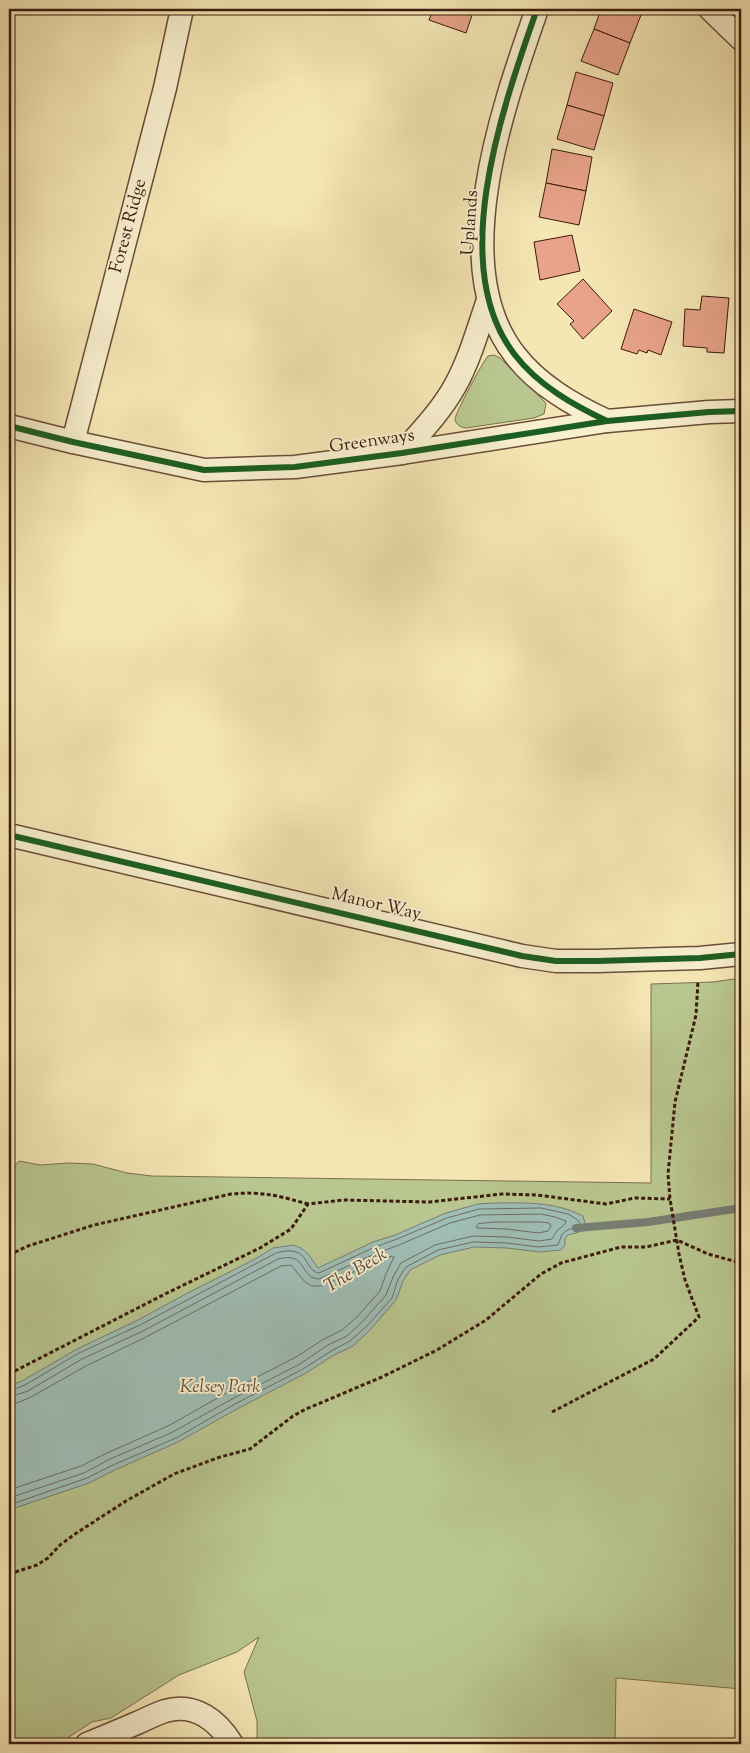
<svg xmlns="http://www.w3.org/2000/svg" width="750" height="1753" font-family="'Sorts Mill Goudy',serif">
<style>
.green{fill:#b9c68f;stroke:#7a704e}
.water{fill:#9fbeb6;stroke:#777d73}
.lines{fill:none;stroke-linecap:round;stroke-linejoin:round}
.shore{stroke:#6e6c62;stroke-width:1}
.stream{stroke:#777d73;stroke-width:8}
.building{fill:#e8a38a;stroke:#3c1b0e}
.street-casing{stroke:#6a4e38;stroke-width:25}
.path{stroke:#3c1b0e;stroke-width:3;stroke-dasharray:4 2.5;stroke-linecap:butt}
.street{stroke:#f8efce;stroke-width:22}
.cycleway-casing{stroke:#f8efce;stroke-width:9}
.cycleway{stroke:#1b5e20;stroke-width:6}
.labels{text-anchor:middle;dominant-baseline:central;stroke-width:4;stroke-linejoin:round;paint-order:stroke}
.street-label{font-size:18px;fill:#3c1b0e;stroke:#f8efce}
.park-label{font-size:18px;font-style:italic;fill:#624e35;stroke:#f8efce}
.water-label{font-size:19px;font-style:italic;fill:#5a4c40;stroke:#f8efce}
</style>
<rect width="100%" height="100%" fill="#f5e7b4"/>
<filter id="stains"><feTurbulence type="fractalNoise" baseFrequency=".004" numOctaves="4"/><feColorMatrix values="0 0 0 0 .2 0 0 0 0 .09 0 0 0 0 .02 0 0 0 .5 -.17"/></filter>
<radialGradient id="worn" r=".72"><stop offset=".6" stop-color="#630" stop-opacity="0"/><stop offset="1" stop-color="#630" stop-opacity=".3"/></radialGradient>
<g class="green">
<path d="M 494,355 L 500,358 L 544,401 L 546,404 L 544,414 L 534,418 L 466,428 C 460,427 456,425 455,419 C 455,414 483,361 488,356 Z"/>
<polygon points="741,978 741,1689 616,1678 615,1744 257,1744 257,1721 244,1672 259,1637 237,1652 179,1675 111,1718 92,1722 69,1737 54,1744 9,1744 9,1172 19,1161 40,1165 68,1163 93,1164 127,1173 152,1176 651,1183 651,984 713,982"/>
</g>
<path class="water" d="M 493,1203 C 526,1203 553,1201 583,1216 L 586,1227 L 586,1230 L 568,1235 L 565,1238 L 565,1245 L 561,1250 L 540,1252 L 507,1248 L 474,1247 L 440,1255 L 410,1270 L 403,1281 L 396,1300 L 370,1330 L 353,1346 L 334,1355 L 306,1373 L 237,1409 L 178,1442 L 115,1470 L 89,1483 L 9,1510 L 9,1386 L 22,1381 L 77,1349 L 138,1320 L 184,1295 L 257,1258 L 273,1248 L 293,1245 L 301,1248 L 309,1255 L 318,1268 L 373,1242 L 395,1235 L 446,1213 L 478,1204 Z"/>
<g class="lines">
<g class="shore">
<polygon points="494,1222 540,1222 549,1223 551,1226 548,1231 538,1233 507,1229 478,1228 476,1227 478,1224"/>
<path d="M 9,1391 L 25,1385 L 79,1353 L 140,1325 L 276,1253 C 311,1243 303,1271 319,1273 L 375,1247 L 397,1239 L 447,1218 L 479,1209 L 541,1208 L 568,1214 L 578,1220 L 580,1224 L 579,1227 C 572,1228 563,1230 561,1237 C 560,1240 559,1242 558,1245 L 539,1247 L 507,1243 L 473,1242 L 438,1250 L 406,1267 L 398,1279 L 392,1298 L 367,1326 L 350,1341 L 331,1351 L 303,1369 L 235,1404 L 176,1438 L 113,1465 L 87,1478 L 9,1505"/>
<path d="M 9,1397 L 28,1391 L 82,1359 L 143,1331 L 278,1259 C 308,1251 299,1278 319,1279 L 377,1253 L 399,1245 L 450,1223 L 480,1215 L 541,1214 L 555,1217 L 566,1221 L 565,1224 L 557,1231 L 552,1239 L 539,1241 L 507,1237 L 473,1236 L 435,1245 L 401,1263 L 393,1277 L 386,1295 L 362,1322 L 347,1336 L 328,1345 L 300,1364 L 232,1399 L 173,1432 L 110,1459 L 84,1473 L 9,1498"/>
<polyline points="9,1404 17,1403 31,1397 86,1366 146,1337 281,1266 291,1265 305,1282 312,1286 320,1286 392,1256 394,1257 386,1274 380,1291 357,1317 342,1330 324,1339 296,1357 228,1392 170,1425 107,1453 81,1466 9,1490"/>
</g>
<polyline class="stream" points="576,1228 648,1222 741,1208"/>
</g>
<g class="building">
<polygon points="433,9 474,9 466,33 429,20"/>
<polygon points="601,9 638,9 643,10 630,43 594,29"/>
<polygon points="594,29 630,43 618,75 581,61"/>
<polygon points="576,72 613,83 604,116 567,105"/>
<polygon points="567,105 604,116 594,150 557,139"/>
<polygon points="552,149 592,157 586,191 546,183"/>
<polygon points="546,183 586,191 579,225 539,217"/>
<polygon points="572,235 580,271 540,280 534,242"/>
<polygon points="583,279 612,311 583,339 570,324 574,321 557,304"/>
<polygon points="702,296 729,298 724,353 707,352 707,348 683,346 685,309 700,310"/>
<polygon points="634,309 672,322 661,355 648,350 647,353 639,350 637,354 621,349"/>
</g>
<g class="lines">
<g class="street-casing">
<g id="street">
<path d="M 537,9 C 504,104 445,266 515,355 C 538,385 573,405 607,421"/>
<polyline points="710,9 741,39"/>
<polyline points="9,426 73,442 204,470 295,467 402,453 607,421 709,412 741,411"/>
<polyline points="73,442 165,88 182,9"/>
<path d="M 402,453 C 421,432 441,411 455,386 C 470,359 478,329 488,300"/>
<polyline points="9,835 522,956 556,961 597,961 700,958 741,954"/>
<path d="M 87,1744 C 104,1737 121,1730 137,1723 C 146,1719 156,1714 165,1711 C 195,1702 218,1721 232,1744"/>
</g>
</g>
<g class="path">
<path d="M 9,1255 L 28,1246 L 94,1225 L 231,1194 C 262,1191 279,1196 308,1204"/>
<polyline points="9,1374 167,1293 260,1248 291,1229 308,1204 343,1200 429,1202 502,1194 537,1195 606,1204 635,1198 670,1199"/>
<polyline points="552,1412 654,1359 699,1317 685,1280 679,1254 670,1199 668,1174 675,1102 696,1015 698,981"/>
<polyline points="9,1574 37,1565 48,1558 60,1545 75,1534 126,1501 174,1474 220,1457 250,1449 293,1416 306,1409 382,1377 437,1350 486,1320 541,1274 561,1263 621,1247 646,1247 677,1240 708,1254 741,1263"/>
</g>
<use href="#street" class="street"/>
<g class="cycleway-casing">
<g id="cycleway">
<path d="M 537,9 C 504,104 445,266 515,355 C 538,385 573,405 607,421"/>
<polyline points="9,426 73,442 204,470 295,467 402,453 607,421 709,412 741,411"/>
<polyline points="9,835 522,956 556,961 597,961 700,958 741,954"/>
</g>
</g>
<use href="#cycleway" class="cycleway"/>
</g>
<g class="labels">
<g class="street-label">
<text transform="translate(471 223) rotate(-86)">Uplands</text>
<text transform="translate(129 226) rotate(-75)">Forest Ridge</text>
<text transform="translate(372 442) rotate(-8)">Greenways</text>
<text transform="translate(376 905) rotate(13)">Manor Way</text>
</g>
<g class="park-label">
<text x="220" y="1388">Kelsey Park</text>
</g>
<g class="water-label">
<text transform="translate(356 1271) rotate(-31)">The Beck</text>
</g>
</g>
<rect width="750" height="1753" fill="none" stroke="#f5e7b4" stroke-width="30"/>
<rect x="10" y="10" width="730" height="1733" fill="none" stroke="#3c1b0e" stroke-width="2.5"/>
<rect x="15" y="15" width="720" height="1723" fill="none" stroke="#3c1b0e"/>
<rect width="100%" height="100%" filter="url(#stains)"/>
<rect width="100%" height="100%" fill="url(#worn)"/>
</svg>
